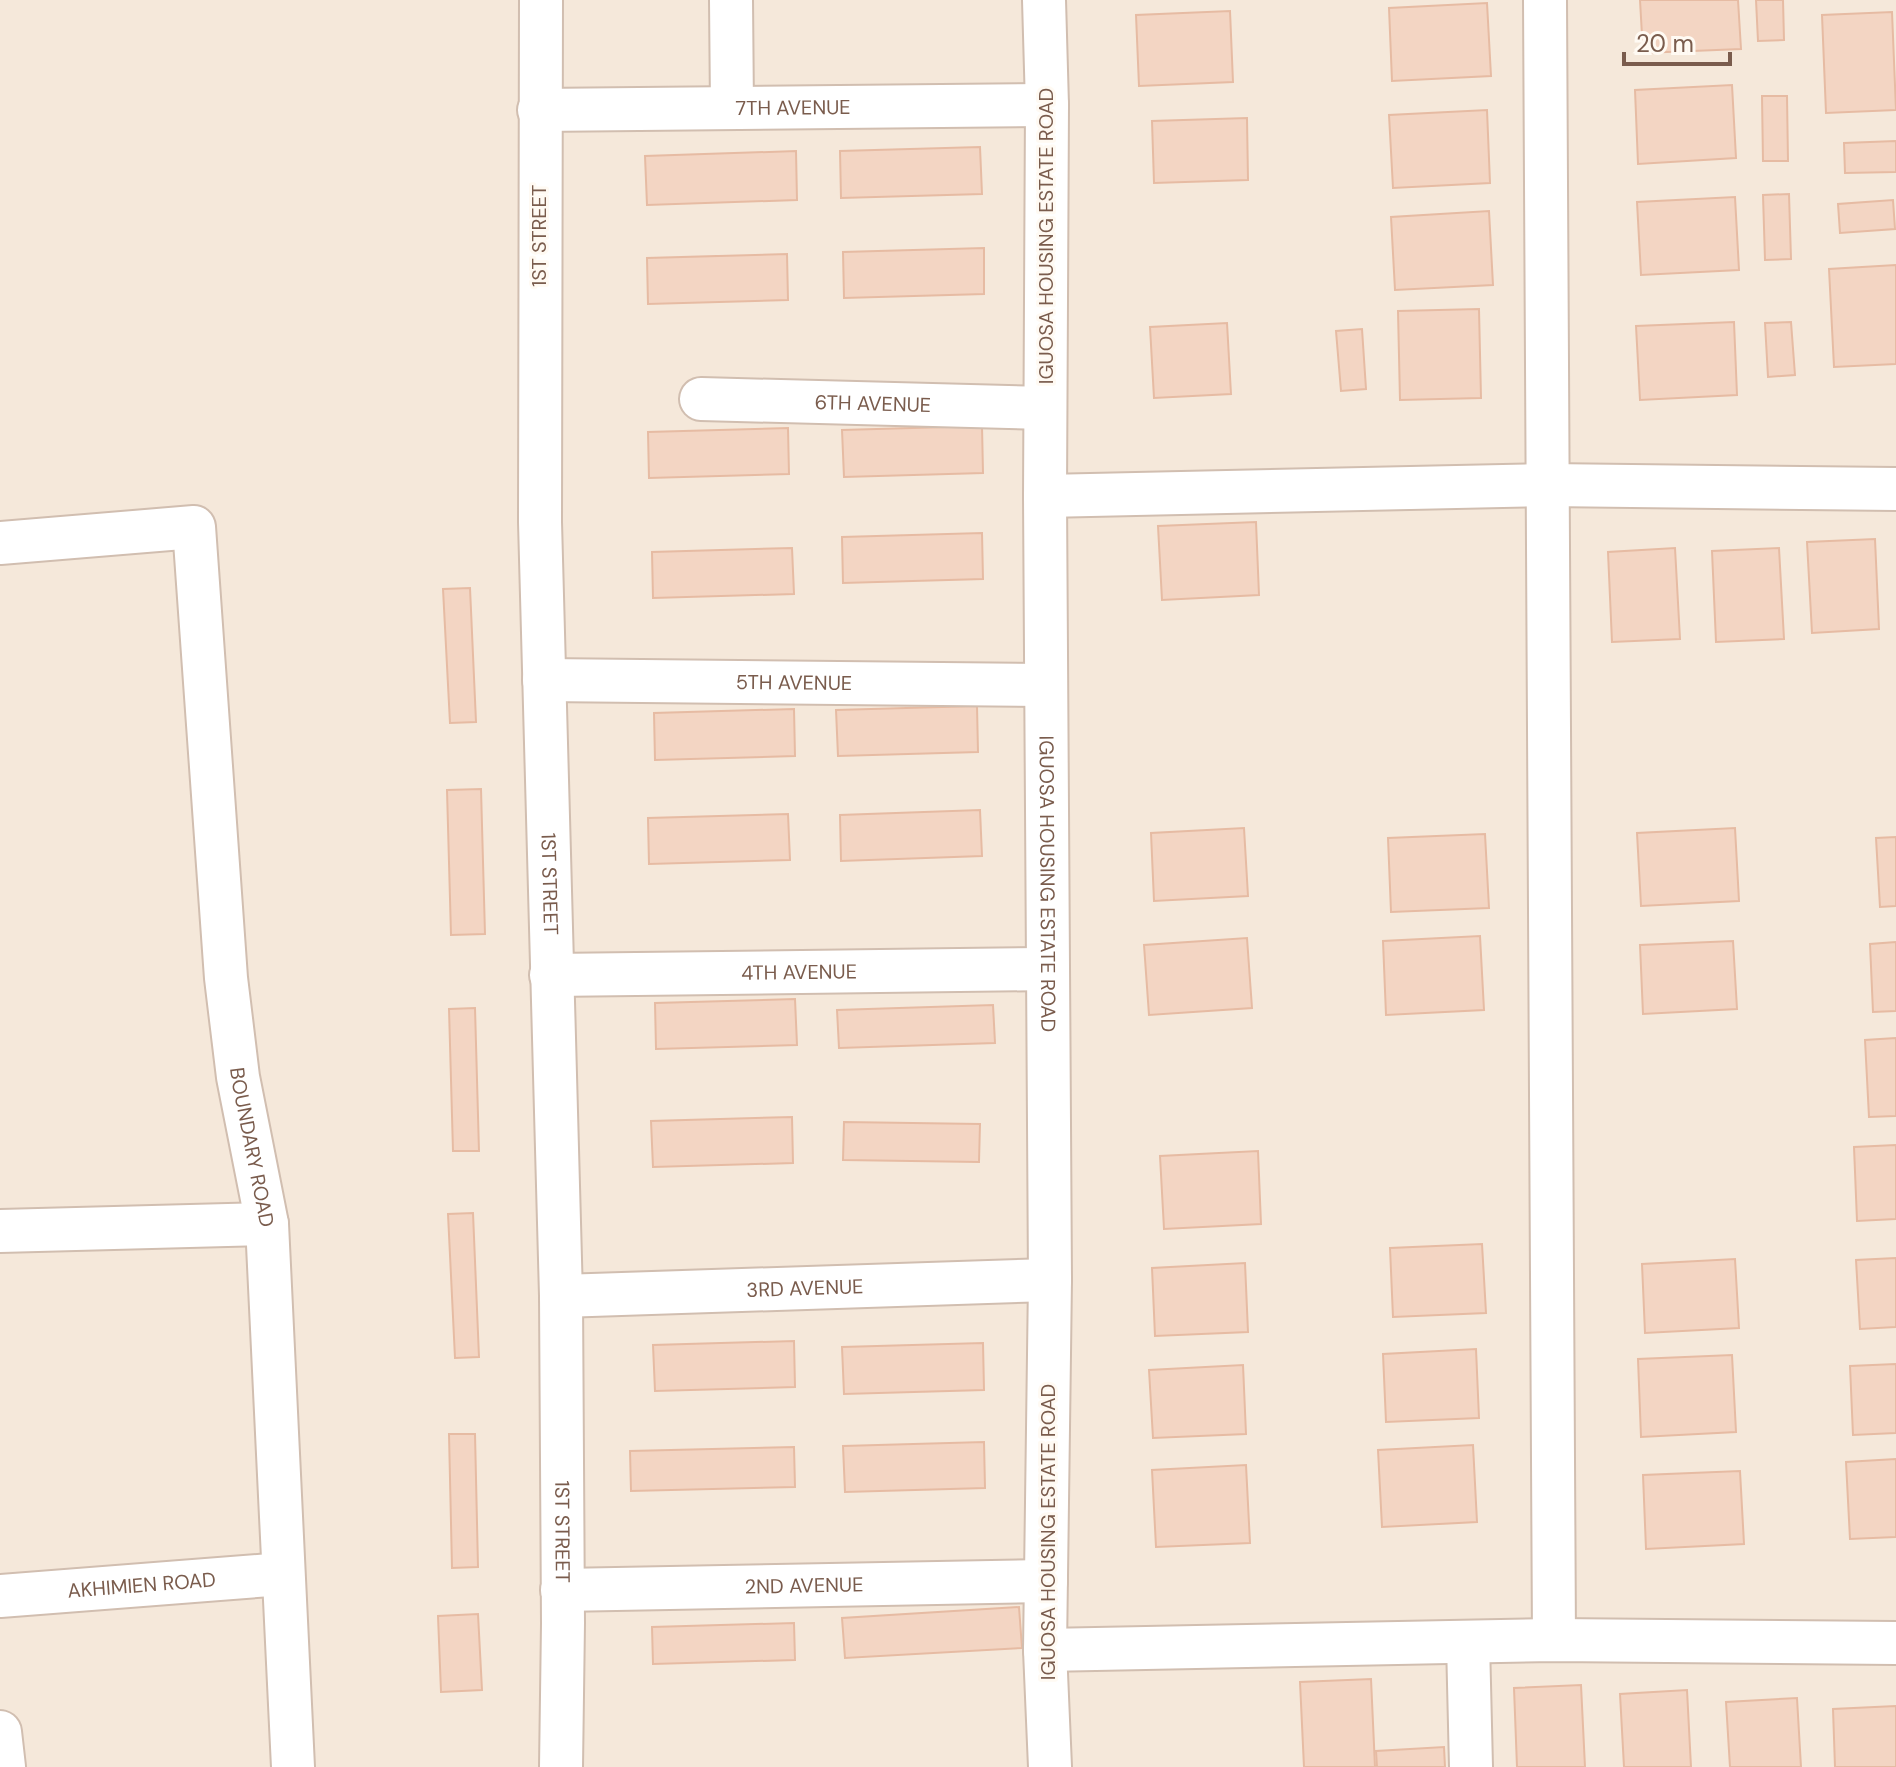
<svg xmlns="http://www.w3.org/2000/svg" width="1896" height="1767" font-family="'DM Sans',sans-serif">
<style>
.residential{fill:#f5e8da}
.building{fill:#f3d5c3;stroke:#e6bba3;stroke-width:2}
.lines{fill:none;stroke-linecap:round;stroke-linejoin:round}
.minor-casing{stroke:#d1beb0;stroke-width:46}
.minor{stroke:#fff;stroke-width:42}
.labels{text-anchor:middle;dominant-baseline:central;stroke-width:6;stroke-linejoin:round;paint-order:stroke}
.street-label{font-size:20px;fill:#7a5c4d;stroke:#fffaf3}
</style>
<rect width="100%" height="100%" fill="#fdf6ec"/>
<rect class="residential" x="0" y="0" width="1896" height="1767"/>
<g class="building">
<polygon points="1640,0 1738,0 1741,49 1643,53"/>
<polygon points="1756,0 1783,0 1784,40 1758,41"/>
<polygon points="1487,3 1491,76 1392,81 1389,8"/>
<polygon points="1230,11 1233,82 1139,86 1136,15"/>
<polygon points="1892,12 1896,110 1826,113 1822,15"/>
<polygon points="1732,85 1736,158 1638,164 1635,90"/>
<polygon points="1762,96 1787,96 1788,161 1763,161"/>
<polygon points="1487,110 1490,183 1393,188 1389,115"/>
<polygon points="1247,118 1248,180 1154,183 1152,121"/>
<polygon points="1896,141 1896,172 1845,173 1844,143"/>
<polygon points="980,147 982,194 841,198 840,151"/>
<polygon points="796,151 797,200 647,205 645,156"/>
<polygon points="1789,194 1791,259 1765,260 1763,195"/>
<polygon points="1735,197 1739,270 1641,275 1637,202"/>
<polygon points="1893,200 1895,229 1840,233 1838,204"/>
<polygon points="1489,211 1493,285 1395,290 1391,217"/>
<polygon points="984,248 984,294 844,298 843,252"/>
<polygon points="787,254 788,300 648,304 647,258"/>
<polygon points="1896,265 1896,364 1834,367 1829,269"/>
<polygon points="1479,309 1481,398 1400,400 1398,311"/>
<polygon points="1734,322 1737,395 1640,400 1636,326"/>
<polygon points="1791,322 1795,375 1768,377 1765,323"/>
<polygon points="1227,323 1231,394 1154,398 1150,327"/>
<polygon points="1362,329 1366,389 1341,391 1336,331"/>
<polygon points="982,426 983,473 844,477 842,430"/>
<polygon points="788,428 789,474 649,478 648,432"/>
<polygon points="1256,522 1259,595 1162,600 1158,526"/>
<polygon points="982,533 983,579 843,583 842,537"/>
<polygon points="1875,539 1879,629 1812,633 1807,542"/>
<polygon points="792,548 794,594 653,598 652,552"/>
<polygon points="1675,548 1680,639 1612,642 1608,552"/>
<polygon points="1779,548 1784,639 1716,642 1712,551"/>
<polygon points="470,588 476,722 450,723 443,589"/>
<polygon points="977,706 978,752 838,756 836,710"/>
<polygon points="794,709 795,756 655,760 654,713"/>
<polygon points="481,789 485,934 451,935 447,790"/>
<polygon points="980,810 982,856 841,861 840,815"/>
<polygon points="788,814 790,860 649,864 648,818"/>
<polygon points="1244,828 1248,896 1154,901 1151,833"/>
<polygon points="1735,828 1739,901 1641,906 1637,833"/>
<polygon points="1485,834 1489,908 1391,912 1388,838"/>
<polygon points="1896,837 1896,906 1880,907 1876,838"/>
<polygon points="1480,936 1484,1010 1386,1015 1383,941"/>
<polygon points="1247,938 1252,1008 1149,1015 1144,945"/>
<polygon points="1733,941 1737,1009 1643,1014 1640,945"/>
<polygon points="1896,942 1896,1011 1873,1012 1870,944"/>
<polygon points="795,999 797,1045 656,1049 655,1003"/>
<polygon points="993,1005 995,1043 839,1048 837,1010"/>
<polygon points="475,1008 479,1151 453,1151 449,1009"/>
<polygon points="1896,1038 1896,1116 1869,1117 1865,1040"/>
<polygon points="792,1117 793,1163 653,1167 651,1121"/>
<polygon points="844,1122 980,1124 979,1162 843,1160"/>
<polygon points="1896,1145 1896,1219 1857,1221 1854,1147"/>
<polygon points="1258,1151 1261,1224 1164,1229 1160,1156"/>
<polygon points="473,1213 479,1357 455,1358 448,1214"/>
<polygon points="1482,1244 1486,1313 1393,1317 1390,1248"/>
<polygon points="1896,1258 1896,1327 1860,1329 1856,1260"/>
<polygon points="1735,1259 1739,1328 1645,1333 1642,1264"/>
<polygon points="1245,1263 1248,1332 1155,1336 1152,1268"/>
<polygon points="794,1341 795,1387 655,1391 653,1345"/>
<polygon points="983,1343 984,1390 844,1394 842,1347"/>
<polygon points="1476,1349 1479,1418 1386,1422 1383,1354"/>
<polygon points="1732,1355 1736,1432 1641,1437 1638,1359"/>
<polygon points="1896,1364 1896,1433 1853,1435 1850,1366"/>
<polygon points="1243,1365 1246,1434 1153,1438 1149,1370"/>
<polygon points="449,1434 475,1434 478,1567 452,1568"/>
<polygon points="984,1442 985,1488 845,1492 843,1446"/>
<polygon points="1473,1445 1477,1522 1382,1527 1378,1450"/>
<polygon points="794,1447 795,1487 631,1491 630,1451"/>
<polygon points="1896,1459 1896,1537 1850,1539 1846,1462"/>
<polygon points="1246,1465 1250,1543 1156,1547 1152,1470"/>
<polygon points="1740,1471 1744,1544 1646,1549 1643,1475"/>
<polygon points="1019,1607 1022,1648 845,1658 842,1618"/>
<polygon points="478,1614 482,1690 441,1692 438,1616"/>
<polygon points="794,1623 795,1660 653,1664 652,1627"/>
<polygon points="1371,1679 1375,1767 1304,1767 1300,1682"/>
<polygon points="1581,1685 1585,1767 1517,1767 1514,1688"/>
<polygon points="1687,1690 1691,1767 1624,1767 1620,1694"/>
<polygon points="1797,1698 1801,1767 1730,1767 1726,1702"/>
<polygon points="1896,1706 1896,1767 1835,1767 1833,1709"/>
<polygon points="1444,1747 1445,1767 1377,1767 1376,1751"/>
</g>
<g class="lines">
<g class="minor-casing">
<g id="minor">
<path id="s1" d="M 541,0 L 540,522 L 561,1296 L 563,1623 L 561,1767"/>
<polyline points="731,0 732,108"/>
<path id="s2" d="M 1044,0 L 1047,105 L 1045,496 L 1050,1280 L 1045,1650 L 1050,1767"/>
<polyline points="1545,0 1554,1640"/>
<path id="s3" d="M 539,110 L 1047,105"/>
<path id="s4" d="M 701,399 L 1045,408"/>
<polyline points="1045,496 1547,485 1896,489"/>
<path id="s5" d="M 0,543 L 194,527 L 226,978 L 238,1077 L 267,1224 L 293,1767"/>
<path id="s6" d="M 544,680 L 1046,685"/>
<path id="s7" d="M 551,975 L 1047,969"/>
<polyline points="0,1231 267,1224"/>
<path id="s8" d="M 561,1296 L 1050,1280"/>
<path id="s9" d="M 562,1590 L 1046,1581"/>
<path id="s10" d="M 0,1596 L 283,1574"/>
<polyline points="1468,1642 1471,1767"/>
<polyline points="1045,1650 1554,1640 1896,1643"/>
<polyline points="0,1732 4,1767"/>
</g>
</g>
<use href="#minor" class="minor"/>
</g>
<g class="labels">
<g class="street-label">
<text stroke="none"><textPath href="#s3" startOffset="254">7TH AVENUE</textPath></text>
<text transform="translate(539 236) rotate(-90)">1ST STREET</text>
<text transform="translate(1046 236) rotate(-90)">IGUOSA HOUSING ESTATE ROAD</text>
<text stroke="none"><textPath href="#s4" startOffset="172">6TH AVENUE</textPath></text>
<text stroke="none"><textPath href="#s6" startOffset="250">5TH AVENUE</textPath></text>
<text stroke="none"><textPath href="#s1" startOffset="884">1ST STREET</textPath></text>
<text stroke="none"><textPath href="#s2" startOffset="884">IGUOSA HOUSING ESTATE ROAD</textPath></text>
<text stroke="none"><textPath href="#s7" startOffset="248">4TH AVENUE</textPath></text>
<text stroke="none"><textPath href="#s5" startOffset="818">BOUNDARY ROAD</textPath></text>
<text stroke="none"><textPath href="#s8" startOffset="244">3RD AVENUE</textPath></text>
<text stroke="none"><textPath href="#s1" startOffset="1532">1ST STREET</textPath></text>
<text transform="translate(1048 1532) rotate(-90)">IGUOSA HOUSING ESTATE ROAD</text>
<text stroke="none"><textPath href="#s10" startOffset="142">AKHIMIEN ROAD</textPath></text>
<text stroke="none"><textPath href="#s9" startOffset="242">2ND AVENUE</textPath></text>
</g>
</g>
<path d="M1624 52v12h106v-12" fill="none" stroke="#7a5c4d" stroke-width="4"/>
<text x="1636" y="52" font-size="24" fill="#7a5c4d" stroke="#fffaf3" stroke-width="6" paint-order="stroke">20 m</text>
</svg>
